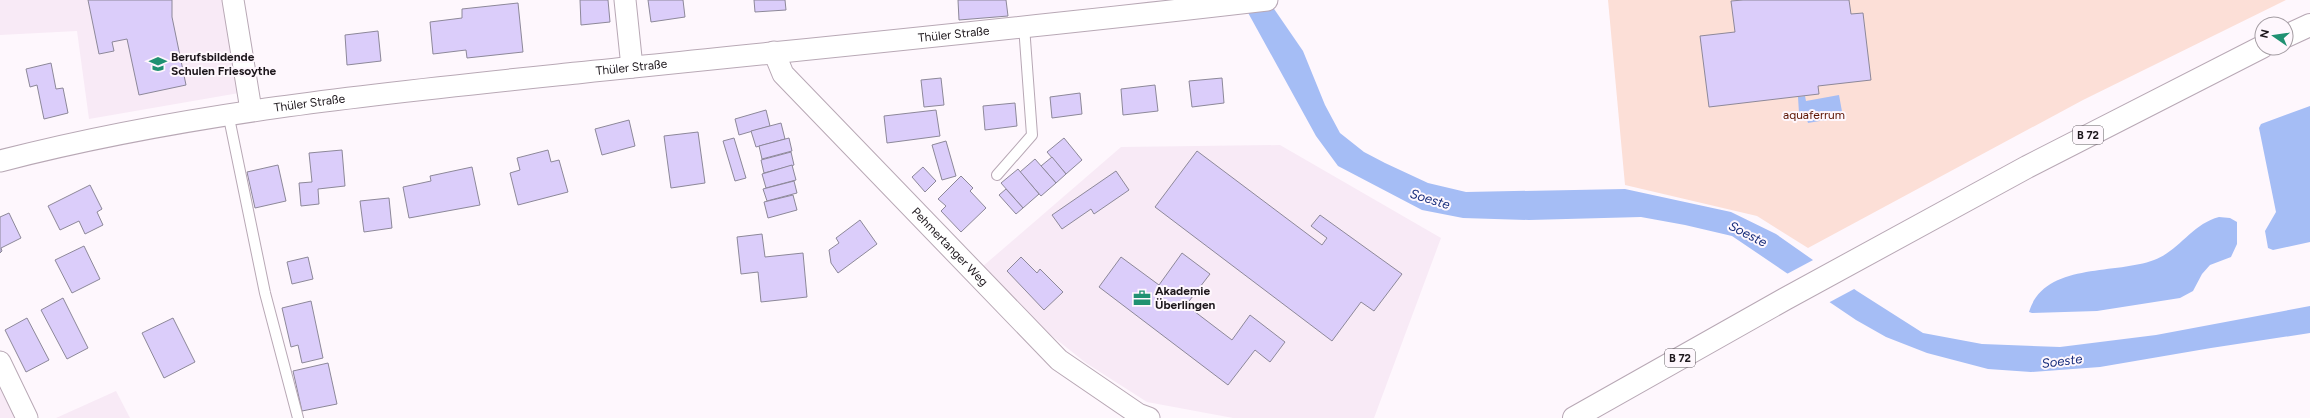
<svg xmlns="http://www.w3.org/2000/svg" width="2310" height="418" font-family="Figtree,sans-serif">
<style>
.built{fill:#f8eaf6}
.green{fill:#fcdfd7}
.water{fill:#a5bdf5}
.pier{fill:#fef7fd}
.building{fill:#dbcdfa;stroke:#8d8899}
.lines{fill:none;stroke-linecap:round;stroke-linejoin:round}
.service-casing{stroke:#b8a8b5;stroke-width:12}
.minor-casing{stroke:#b8a8b5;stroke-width:23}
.trunk-casing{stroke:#b8a8b5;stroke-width:24}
.service{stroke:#fff;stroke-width:10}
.minor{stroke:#fff;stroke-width:21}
.trunk{stroke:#fff;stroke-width:22}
.labels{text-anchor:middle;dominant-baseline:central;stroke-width:4;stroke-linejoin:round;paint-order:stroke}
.shield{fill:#fef7fd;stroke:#605a60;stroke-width:1}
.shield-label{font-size:11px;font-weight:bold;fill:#1d171c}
.street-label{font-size:12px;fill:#1d171c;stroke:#fef7fd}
.poi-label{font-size:12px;font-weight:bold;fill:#1d171c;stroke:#fef7fd;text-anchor:start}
.park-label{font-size:12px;fill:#5b1300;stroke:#fef7fd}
.water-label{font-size:13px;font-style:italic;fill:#172d7b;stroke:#fef7fd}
</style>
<rect width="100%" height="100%" fill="#fef7fd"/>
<g class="built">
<polygon points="0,0 223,0 239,93 89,119 77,31 0,35"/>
<polygon points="1280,145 1441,238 1374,418 1233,418 1147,402 1086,363 1037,324 982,267 1121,147"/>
<polygon points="0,360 35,418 0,418"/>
<polygon points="116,391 130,418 56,418"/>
</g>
<polygon class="green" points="1608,0 2286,0 2083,100 1808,248 1757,216 1625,185"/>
<g class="water">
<polygon points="1241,0 1268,0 1303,51 1325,105 1340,133 1364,152 1385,163 1428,183 1466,192 1625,189 1731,212 1776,234 1857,291 1923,333 1982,344 2060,347 2156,335 2310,306 2310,333 2211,348 2100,367 2031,372 1988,369 1927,353 1886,337 1856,320 1732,236 1685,225 1641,217 1529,220 1463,218 1422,210 1338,166 1316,136"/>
<polygon points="1839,95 1843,117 1808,123 1805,113 1799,113 1798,97 1805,96 1806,101"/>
<polygon points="2310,106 2310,242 2273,250 2268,248 2265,231 2276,212 2259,128 2261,124"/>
<path d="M 2219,217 L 2230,218 L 2237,222 L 2237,244 L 2231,257 L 2210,265 L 2202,274 L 2193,291 L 2180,298 L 2097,311 L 2032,313 L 2029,312 C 2044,262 2114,275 2154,260 C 2179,251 2192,224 2219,217 Z"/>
</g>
<polygon class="pier" points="1815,259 1856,288 1828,303 1785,275"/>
<g class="building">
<polygon points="88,0 172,0 172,17 186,85 139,95 127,39 112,42 114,51 99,54"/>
<polygon points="580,0 608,0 610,22 581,25"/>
<polygon points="648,0 683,0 685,17 651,22"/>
<polygon points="754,0 785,0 786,10 755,12"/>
<polygon points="958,0 1006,0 1008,16 959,20"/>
<polygon points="1743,0 1849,0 1851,14 1863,13 1871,80 1818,86 1819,94 1709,107 1700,36 1735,32 1731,1"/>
<polygon points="518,3 523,52 467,58 466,50 433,54 430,22 462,18 462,9"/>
<polygon points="378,31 381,61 347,65 345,35"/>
<polygon points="51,63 56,89 63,88 68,113 44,119 37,85 30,87 26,69"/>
<polygon points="941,78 944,105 924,107 921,80"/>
<polygon points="1222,78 1224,103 1192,107 1189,81"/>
<polygon points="1155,85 1158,111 1123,115 1121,89"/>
<polygon points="1080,93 1082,114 1052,118 1050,97"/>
<polygon points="1015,103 1017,126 985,130 983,106"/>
<polygon points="766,110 770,126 739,135 735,119"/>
<polygon points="936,110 940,136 887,143 884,116"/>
<polygon points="629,120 635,146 602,155 595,129"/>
<polygon points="781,123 785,139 756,147 751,131"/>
<polygon points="698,132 705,183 671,188 664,136"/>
<polygon points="734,138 746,178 735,181 723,141"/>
<polygon points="789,138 792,151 762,159 759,146"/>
<polygon points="1064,138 1082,160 1066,174 1047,152"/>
<polygon points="946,141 956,176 942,180 932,145"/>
<polygon points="342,150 345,186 318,189 319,204 301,206 299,183 312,182 309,153"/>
<polygon points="548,150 551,162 559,160 568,192 518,205 510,173 520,170 517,158"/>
<polygon points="1197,151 1322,245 1327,238 1311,226 1320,215 1402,274 1374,311 1361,302 1332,341 1155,207"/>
<polygon points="791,152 794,165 764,173 761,160"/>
<polygon points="1052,157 1066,174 1056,183 1041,166"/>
<polygon points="1035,159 1056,183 1041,196 1020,172"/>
<polygon points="278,165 286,201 255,208 247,172"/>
<polygon points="792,165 796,180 766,188 762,174"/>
<polygon points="472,167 480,205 409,218 403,187 431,181 430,176"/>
<polygon points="923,167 936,181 925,192 912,177"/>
<polygon points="1018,169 1039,194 1023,208 1001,183"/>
<polygon points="1116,171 1129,190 1094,214 1091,209 1062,229 1052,215"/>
<polygon points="961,176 973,188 970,191 986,208 961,232 941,211 946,206 938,199"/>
<polygon points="794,181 797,193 767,201 763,189"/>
<polygon points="90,185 102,209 97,212 103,225 85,234 79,221 60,230 48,206"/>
<polygon points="1006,189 1023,208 1016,214 999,195"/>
<polygon points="793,195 797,210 768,218 764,202"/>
<polygon points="389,198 392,228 364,232 360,201"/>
<polygon points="9,213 21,238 1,248 2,251 0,253 0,217"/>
<polygon points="860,220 877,244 838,273 831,263 829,250 839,243 836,238"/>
<polygon points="762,234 765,257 803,253 807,297 761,302 758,272 741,274 737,237"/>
<polygon points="84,246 100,279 72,293 55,260"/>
<polygon points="1182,253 1210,274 1186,305 1232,340 1250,315 1285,342 1270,362 1255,350 1228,385 1099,287 1121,257 1159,285"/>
<polygon points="308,257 313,279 292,284 287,262"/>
<polygon points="1021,257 1037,273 1040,269 1063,292 1044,310 1007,271"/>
<polygon points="63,298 88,348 67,359 41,310"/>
<polygon points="311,301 323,358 302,363 298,345 291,347 282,308"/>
<polygon points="27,318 49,360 26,372 5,330"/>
<polygon points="173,318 195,362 164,378 142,333"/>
<polygon points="328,363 337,404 302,411 293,371"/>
</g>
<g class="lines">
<g class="service-casing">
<g id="service">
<polyline points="228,113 265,293 298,418"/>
<polyline points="997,175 1032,135 1024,26"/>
</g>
</g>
<g class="minor-casing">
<g id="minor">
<polyline points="233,0 251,110"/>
<polyline points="625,0 632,67"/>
<path id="s1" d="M 774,52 L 783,74 L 1059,360 L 1138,414 L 1149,418"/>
<path id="s2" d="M 0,161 C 189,112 383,93 577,73 C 807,49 1037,27 1267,0"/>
<polyline points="0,362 27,418"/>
</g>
</g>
<g class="trunk-casing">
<g id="trunk">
<polyline points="2286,36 2310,25"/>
<polyline points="1574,418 1785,299 2027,167 2262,47"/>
</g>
</g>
<use href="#service" class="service"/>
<use href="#minor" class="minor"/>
<use href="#trunk" class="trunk"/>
</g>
<defs>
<g id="school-bare" transform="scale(1.38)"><path d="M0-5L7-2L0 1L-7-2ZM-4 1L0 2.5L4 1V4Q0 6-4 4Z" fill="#209172" stroke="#fef7fd" stroke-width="2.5" paint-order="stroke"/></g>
<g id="office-bare" transform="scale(1.38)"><path d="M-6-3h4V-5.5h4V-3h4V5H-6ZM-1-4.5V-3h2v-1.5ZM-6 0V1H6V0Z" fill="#209172" stroke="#fef7fd" stroke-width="2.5" paint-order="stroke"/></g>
</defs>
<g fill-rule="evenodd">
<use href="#school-bare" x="158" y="64"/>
<use href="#office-bare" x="1142" y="298"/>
</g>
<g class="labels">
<g class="shield">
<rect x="2073" y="126" width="30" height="18" rx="3"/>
<rect x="1665" y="349" width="30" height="18" rx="3"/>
</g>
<g class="shield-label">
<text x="2088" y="135">B 72</text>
<text x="1680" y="358">B 72</text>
</g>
<g class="street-label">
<text stroke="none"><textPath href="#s2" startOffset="963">Thüler Straße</textPath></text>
<text stroke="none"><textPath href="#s2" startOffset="639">Thüler Straße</textPath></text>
<text stroke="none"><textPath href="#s2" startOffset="315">Thüler Straße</textPath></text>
<text stroke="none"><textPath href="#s1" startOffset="264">Pehmertanger Weg</textPath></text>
</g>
<g class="poi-label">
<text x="171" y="57">Berufsbildende<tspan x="171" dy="14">Schulen Friesoythe</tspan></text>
<text x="1155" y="291">Akademie<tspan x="1155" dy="14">Überlingen</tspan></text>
</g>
<g class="park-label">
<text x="1814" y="115">aquaferrum</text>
</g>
<g class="water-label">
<text transform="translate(1430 199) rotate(17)">Soeste</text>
<text transform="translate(1748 234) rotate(27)">Soeste</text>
<text transform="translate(2062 361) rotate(-7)">Soeste</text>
</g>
</g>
<g transform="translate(2274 36) rotate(283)"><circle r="19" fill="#fef7fd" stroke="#a49da3"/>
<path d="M0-3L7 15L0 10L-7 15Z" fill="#209172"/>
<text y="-6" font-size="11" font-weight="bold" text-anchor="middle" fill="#1d171c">N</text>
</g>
</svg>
